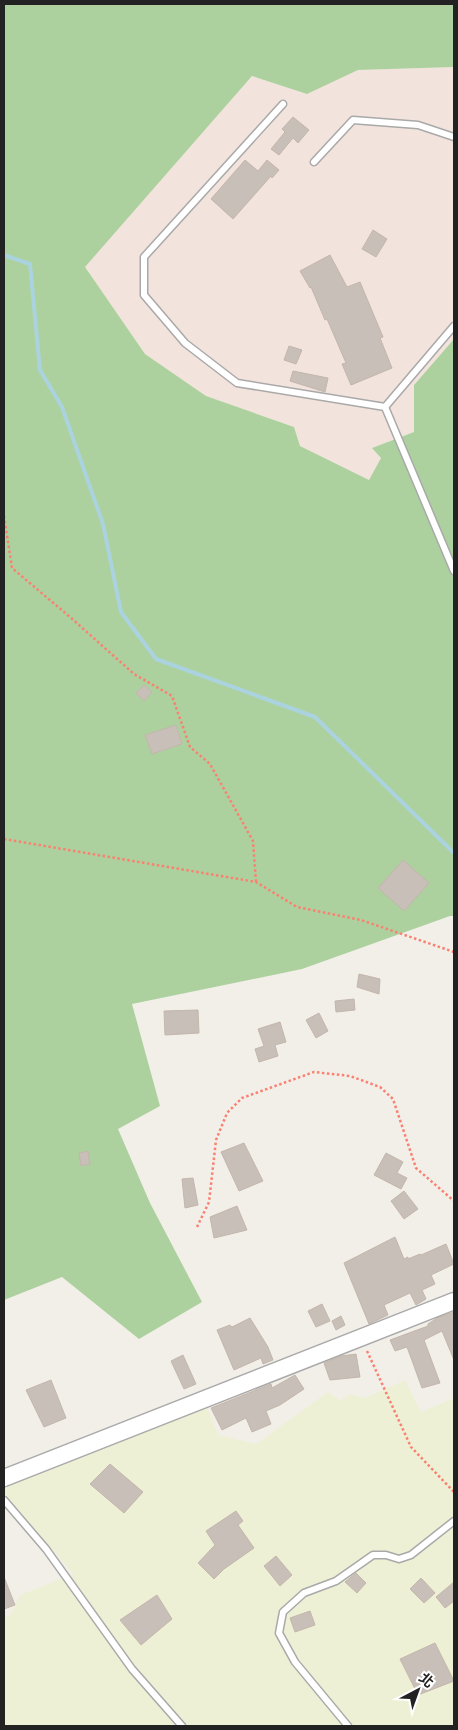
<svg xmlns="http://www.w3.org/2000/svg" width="458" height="1730" font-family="Lato,'Noto Sans TC',sans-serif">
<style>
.military{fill:#f3e3dd}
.farmland{fill:#eef0d5}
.forest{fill:#add19e}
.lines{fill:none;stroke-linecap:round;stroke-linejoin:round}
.stream{stroke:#aad3df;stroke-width:4}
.building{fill:#c7bfb8;stroke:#c4b6ab}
.service-casing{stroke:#a9a9a9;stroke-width:9}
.tertiary-casing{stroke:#a9a9a9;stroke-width:19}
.path{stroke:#fa8072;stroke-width:2.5;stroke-dasharray:2.5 2.5;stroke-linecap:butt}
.service{stroke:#fff;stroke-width:6}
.tertiary{stroke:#fff;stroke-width:16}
</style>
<rect width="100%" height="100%" fill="#f2efe9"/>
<polygon class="military" points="454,67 454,339 414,385 414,432 372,448 381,458 369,480 300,446 294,427 206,396 145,354 84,267 252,76 307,94 358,70"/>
<polygon class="farmland" points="405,1380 421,1412 454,1398 454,1726 4,1726 4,1616 10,1615 20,1595 73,1574 4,1493 4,1485 206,1404 218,1435 256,1444 328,1392 341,1401 350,1394 365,1398"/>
<polygon class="forest" points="4,4 454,4 454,67 358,70 307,94 252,76 85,267 145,354 206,396 294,427 300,446 369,480 381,458 372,448 414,432 414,385 454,339 454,916 450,916 302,969 132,1004 160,1106 118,1129 150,1203 202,1302 139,1339 62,1277 4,1300"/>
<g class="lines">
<polyline class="stream" points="4,255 30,264 40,370 62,407 103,524 121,612 156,659 315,717 454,853"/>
</g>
<g class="building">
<polygon points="293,117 309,130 298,143 293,138 279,155 271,149 285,132 282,129"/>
<polygon points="245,160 258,171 267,160 279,170 272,178 271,176 233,219 211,199"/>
<polygon points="373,230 387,239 376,257 362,249"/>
<polygon points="330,255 347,287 360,282 383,337 380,338 392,368 351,385 342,364 346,363 327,319 325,320 311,287 310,288 300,271"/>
<polygon points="289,346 302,350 296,364 284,360"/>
<polygon points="293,371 328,378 325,392 290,381"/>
<polygon points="144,685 152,692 144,701 136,693"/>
<polygon points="176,725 182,744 152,754 145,735"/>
<polygon points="403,860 429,883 404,911 378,888"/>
<polygon points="359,974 380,979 379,994 357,987"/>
<polygon points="354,999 355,1010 336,1012 335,1001"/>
<polygon points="198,1010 199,1033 165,1035 164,1011"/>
<polygon points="319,1013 328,1031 316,1038 306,1020"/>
<polygon points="280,1022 286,1042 275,1045 278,1056 259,1062 255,1049 264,1046 258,1029"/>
<polygon points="244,1143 263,1181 239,1191 221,1152"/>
<polygon points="88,1151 90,1164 81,1166 79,1153"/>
<polygon points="386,1153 403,1162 397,1173 407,1178 401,1189 374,1175"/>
<polygon points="193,1178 198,1205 185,1208 182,1179"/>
<polygon points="404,1191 418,1209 404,1219 391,1201"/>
<polygon points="237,1206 247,1230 214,1238 210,1217"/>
<polygon points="395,1237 404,1259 408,1257 408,1259 420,1254 421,1255 446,1244 454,1264 431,1275 435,1284 422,1290 426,1299 416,1305 410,1293 384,1305 388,1315 369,1324 344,1263"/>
<polygon points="322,1304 330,1321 316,1327 308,1311"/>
<polygon points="454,1312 454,1360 442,1331 424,1340 440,1383 422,1388 407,1347 395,1351 390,1340 428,1326 428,1324 437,1318"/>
<polygon points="341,1316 345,1325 336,1330 332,1321"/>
<polygon points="250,1318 268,1347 273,1360 263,1364 261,1358 234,1370 217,1330 230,1325 232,1327"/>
<polygon points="356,1354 360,1377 330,1380 324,1363 341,1356"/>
<polygon points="183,1355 196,1384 184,1389 171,1361"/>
<polygon points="295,1375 304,1389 280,1405 266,1411 271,1424 252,1432 246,1418 222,1430 211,1408 271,1384 272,1388"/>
<polygon points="51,1380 66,1418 44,1427 26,1390"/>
<polygon points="110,1464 143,1492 124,1513 90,1484"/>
<polygon points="236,1511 243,1521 238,1525 254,1548 224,1569 214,1579 198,1563 215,1545 206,1531"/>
<polygon points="276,1556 292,1575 280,1586 264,1566"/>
<polygon points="356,1573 366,1583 357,1593 345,1582"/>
<polygon points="4,1577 15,1605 4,1609"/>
<polygon points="421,1578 435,1593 424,1603 410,1589"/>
<polygon points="454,1582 454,1601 445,1608 436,1597"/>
<polygon points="157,1595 172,1619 141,1645 120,1620"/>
<polygon points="310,1611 315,1625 295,1632 290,1618"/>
<polygon points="435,1643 454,1681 418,1695 400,1659"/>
</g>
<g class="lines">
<g class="service-casing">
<g id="service">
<polyline points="283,104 144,257 144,295 185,343 237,383 385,407 454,571"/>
<polyline points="314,162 353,120 418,125 454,137"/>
<polyline points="385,407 454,326"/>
<polyline points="4,1500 46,1549 132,1669 182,1726"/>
<polyline points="348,1726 295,1662 279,1633 283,1612 304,1593 336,1581 373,1555 386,1555 399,1559 411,1555 454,1521"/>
</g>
</g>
<g class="tertiary-casing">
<polyline id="tertiary" points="4,1478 454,1301"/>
</g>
<g class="path">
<polyline points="4,516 12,568 70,617 134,674 172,696 190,747 210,764 253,841 256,882"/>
<polyline points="4,839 256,882 297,907 361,920 454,952"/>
<polyline points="197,1227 209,1202 216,1140 227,1113 242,1098 314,1072 350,1076 380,1087 393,1099 416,1168 454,1201"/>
<polyline points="367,1351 411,1447 454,1492"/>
</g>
<use href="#service" class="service"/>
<use href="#tertiary" class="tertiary"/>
</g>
<rect width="458" height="1730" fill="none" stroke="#222222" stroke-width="10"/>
<g transform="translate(418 1690) rotate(41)" stroke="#ffffff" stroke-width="4" paint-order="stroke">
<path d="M0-4L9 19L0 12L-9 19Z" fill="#222222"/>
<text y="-8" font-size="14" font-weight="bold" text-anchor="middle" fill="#222222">北</text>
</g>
</svg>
